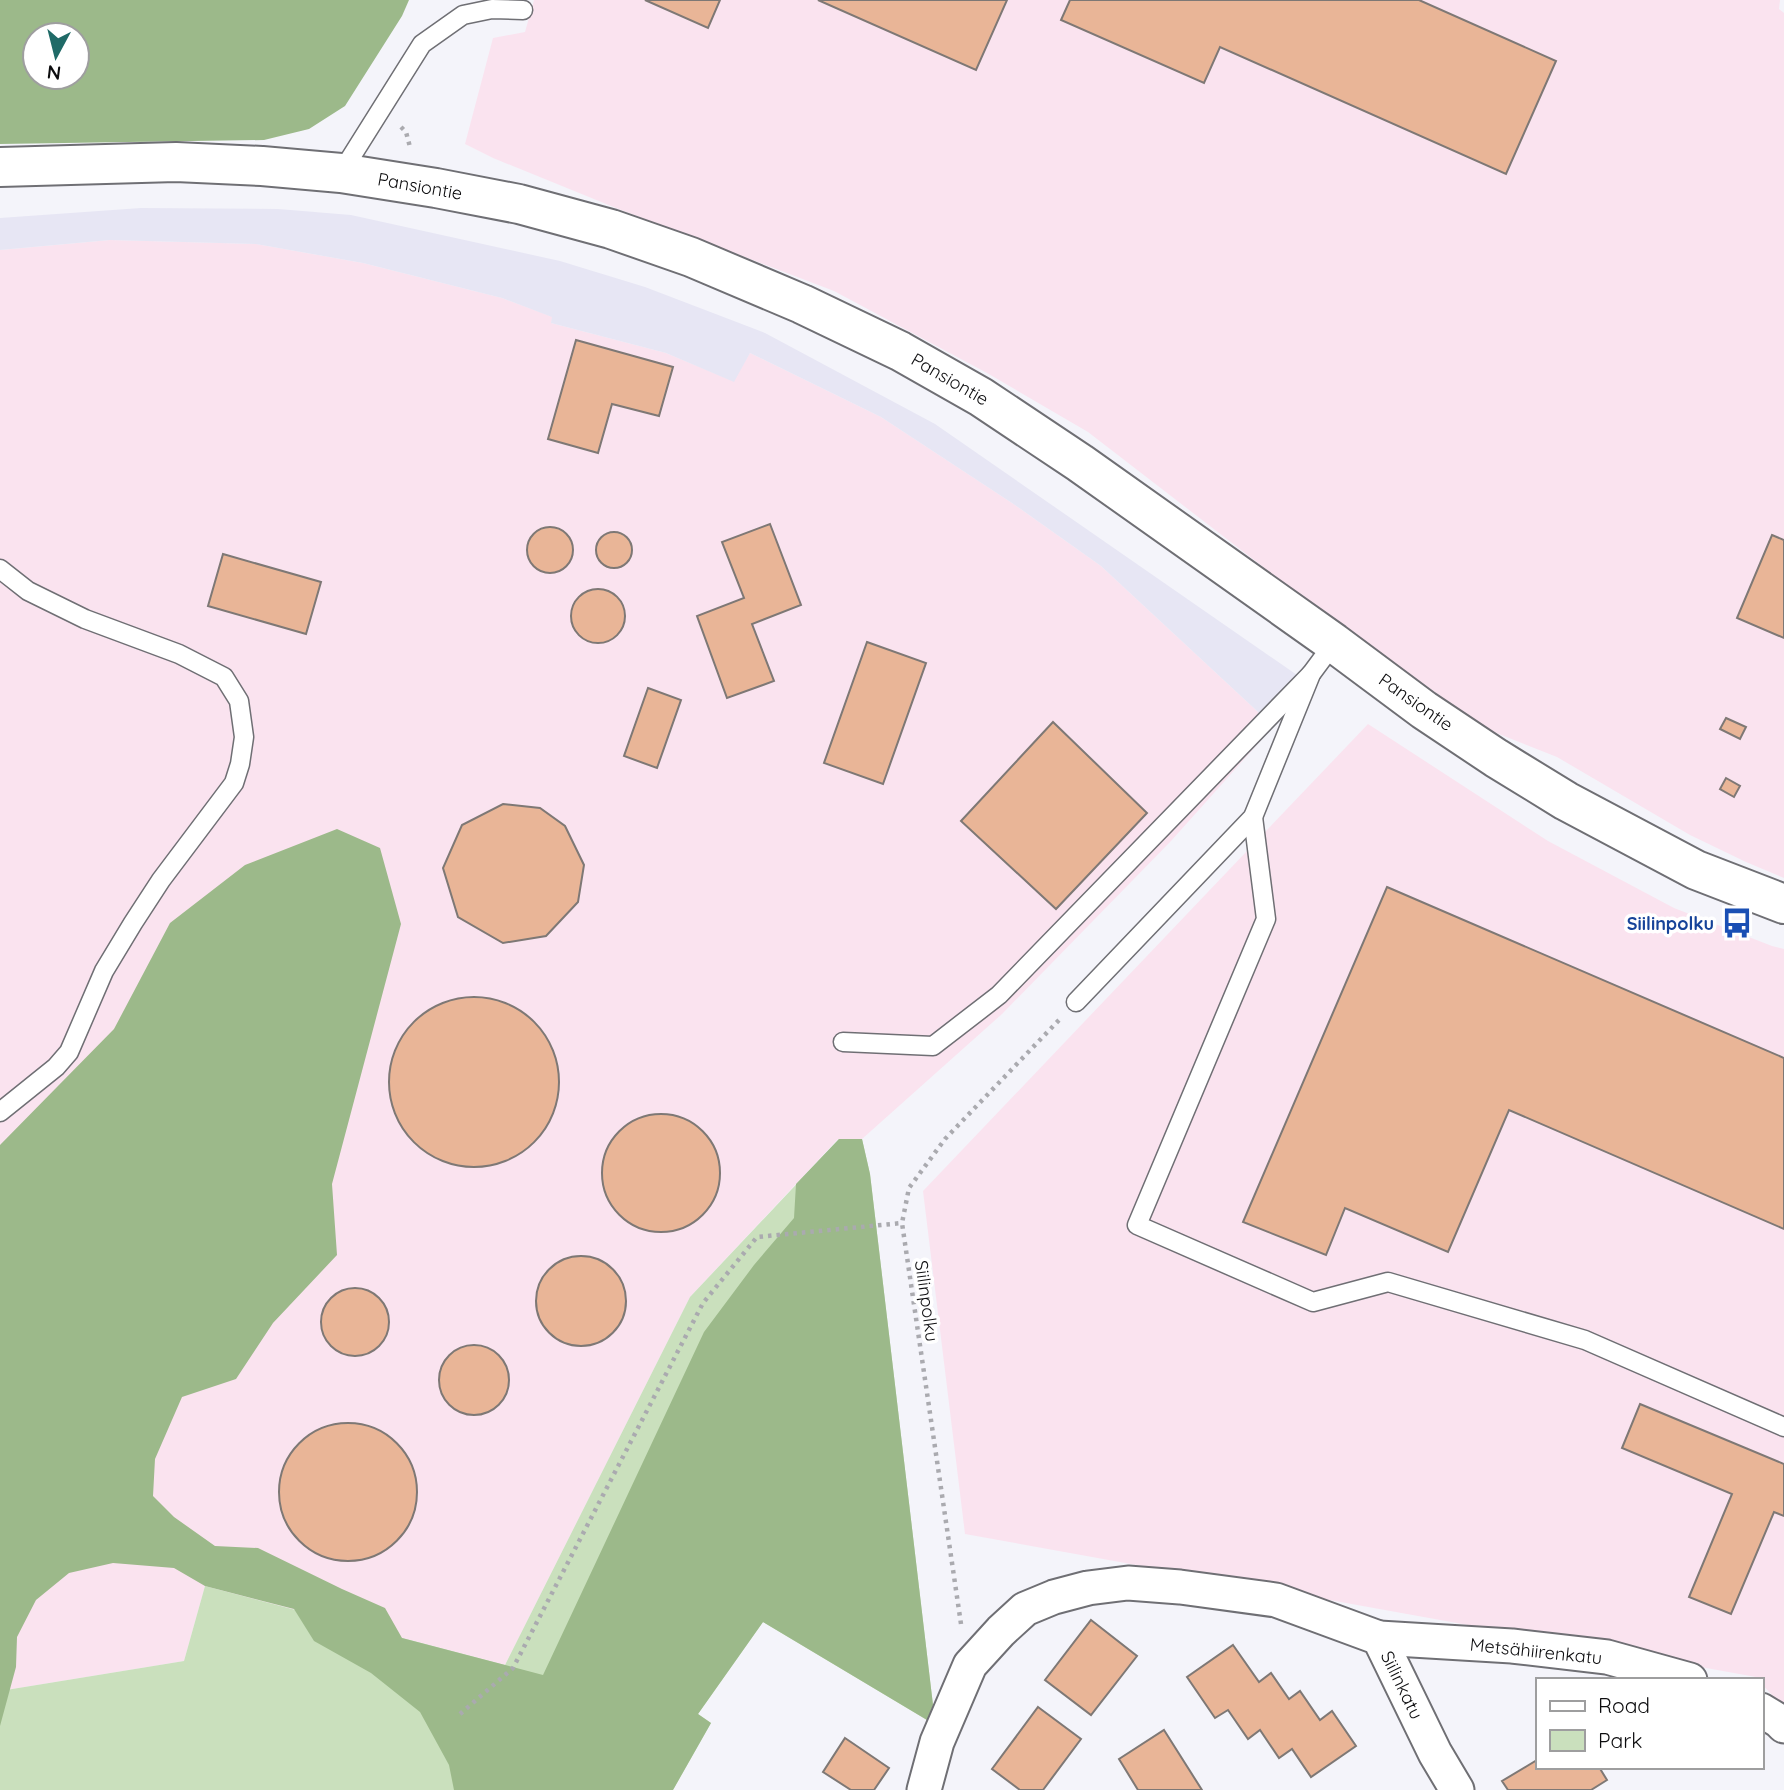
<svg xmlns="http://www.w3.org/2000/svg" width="1784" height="1790" font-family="Quicksand,sans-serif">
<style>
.industrial{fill:#fae3ef}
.built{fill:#e7e6f4}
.green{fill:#cae0bd}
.forest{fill:#9cb98a;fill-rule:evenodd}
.building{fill:#e9b597;stroke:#7e7875;stroke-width:2}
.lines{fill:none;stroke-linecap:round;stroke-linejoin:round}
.service-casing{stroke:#6f6f74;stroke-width:21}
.minor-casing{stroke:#6f6f74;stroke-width:37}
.tertiary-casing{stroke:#6f6f74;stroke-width:42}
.path{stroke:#aaaaaf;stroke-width:4.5;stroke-dasharray:3.5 5;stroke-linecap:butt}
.service{stroke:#fff;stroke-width:18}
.minor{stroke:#fff;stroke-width:33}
.tertiary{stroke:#fff;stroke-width:38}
.labels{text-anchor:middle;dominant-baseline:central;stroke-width:7;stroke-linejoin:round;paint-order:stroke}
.street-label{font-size:18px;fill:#0c0c0e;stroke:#fff}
.transit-label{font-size:18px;font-weight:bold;fill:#164399;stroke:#fff;text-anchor:end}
</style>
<rect width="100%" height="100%" fill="#f4f4fa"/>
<g class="industrial">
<polygon points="534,0 1780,0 1779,9 1784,13 1784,878 1746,862 1690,835 1557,757 1489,730 1328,617 1088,432 987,373 834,291 616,208 493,158 465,144 493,38 525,32"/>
<polygon points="110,240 256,244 363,263 502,298 553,317 551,323 666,353 733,381 750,353 881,417 1015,505 1101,566 1271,724 1264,737 1171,841 1002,1014 862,1139 838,1139 690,1297 505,1665 205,1586 184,1661 0,1691 0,250"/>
<polygon points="1368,724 1548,841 1674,908 1772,946 1784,949 1784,1708 1761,1683 1761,1680 1759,1680 1756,1677 965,1534 923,1191"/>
</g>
<polygon class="built" points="141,208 278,209 351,215 560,261 645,287 765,333 935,424 1297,675 1271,724 1101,566 1015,505 881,417 750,353 734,382 666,353 551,323 552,317 502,298 363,263 256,244 110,240 0,250 0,218"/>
<polygon class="green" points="839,1139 862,1139 870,1174 933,1705 927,1720 763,1622 698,1714 711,1723 673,1790 0,1790 0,1691 184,1661 205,1586 505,1665 690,1297"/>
<g class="forest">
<path d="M 0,0 L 409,0 L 402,16 L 345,106 L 309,129 L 264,140 L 0,144 ZM 77,35 L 77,77 L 35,77 L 35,35 Z"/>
<polygon points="337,829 380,848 401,924 332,1184 337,1255 273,1323 236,1379 182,1397 155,1459 153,1496 174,1517 215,1546 258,1548 342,1589 385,1608 402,1638 543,1675 704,1332 754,1265 794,1218 796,1184 839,1139 862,1139 870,1174 933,1705 927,1720 763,1622 698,1714 711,1723 673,1790 454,1790 449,1765 420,1712 371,1673 314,1641 294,1609 205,1586 174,1568 113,1563 69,1573 36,1600 17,1637 16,1667 0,1726 0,1145 114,1029 170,923 245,865"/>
</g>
<g class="building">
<polygon points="645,0 720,0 708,28"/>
<polygon points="818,0 1007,0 976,70"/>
<polygon points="1070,0 1419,0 1556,61 1506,174 1220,47 1204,83 1061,20"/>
<polygon points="576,340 673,367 659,416 612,404 598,453 548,439"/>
<polygon points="770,524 801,605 752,624 774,681 727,698 697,616 744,598 722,542"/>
<circle cx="550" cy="550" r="23"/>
<circle cx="614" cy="550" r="18"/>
<polygon points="1772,535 1784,540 1784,638 1737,618"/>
<polygon points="223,554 321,582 306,634 208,606"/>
<circle cx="598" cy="616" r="27"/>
<polygon points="867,642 926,663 883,784 824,763"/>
<polygon points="648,688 681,700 657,768 624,756"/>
<polygon points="1726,718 1746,727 1740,739 1720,729"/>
<polygon points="1053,722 1147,813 1056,909 961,821"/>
<polygon points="1726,778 1740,786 1734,797 1720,789"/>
<polygon points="503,804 540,808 565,826 584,865 578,902 546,936 503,943 458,917 443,868 462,825"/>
<polygon points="1387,887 1784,1058 1784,1229 1509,1110 1448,1252 1345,1208 1326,1255 1243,1222"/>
<circle cx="474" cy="1082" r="85"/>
<circle cx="661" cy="1173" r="59"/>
<circle cx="581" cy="1301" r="45"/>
<circle cx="355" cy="1322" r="34"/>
<circle cx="474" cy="1380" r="35"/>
<polygon points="1640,1404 1784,1464 1784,1516 1774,1512 1731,1614 1689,1597 1732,1494 1622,1448"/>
<circle cx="348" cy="1492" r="69"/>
<polygon points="1091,1620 1137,1656 1091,1715 1045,1680"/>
<polygon points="1233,1645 1259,1682 1271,1673 1289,1699 1300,1691 1320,1720 1332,1711 1356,1746 1311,1777 1292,1749 1279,1758 1260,1730 1248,1739 1228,1710 1215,1718 1187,1677"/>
<polygon points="1038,1707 1081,1739 1043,1790 1020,1790 992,1769"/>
<polygon points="1164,1730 1202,1790 1138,1790 1119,1759"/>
<polygon points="845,1738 889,1768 874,1790 851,1790 823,1772"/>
<polygon points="1537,1760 1537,1767 1599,1767 1607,1780 1591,1790 1508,1790 1502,1781"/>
</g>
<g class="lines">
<g class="service-casing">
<g id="service">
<polyline points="341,173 422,44 463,15 492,9 523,10"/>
<polyline points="0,569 28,591 85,619 179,654 224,677 239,701 244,737 240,764 234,783 161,880 133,923 104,971 69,1052 56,1067 0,1112"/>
<polyline points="1253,817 1266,919 1137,1225 1313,1302 1388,1282 1585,1340 1784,1427"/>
<polyline points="1076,1002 1253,817 1311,674 1334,643"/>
<polyline points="843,1042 933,1046 999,995 1311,674"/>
</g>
</g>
<g class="minor-casing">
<g id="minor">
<polyline points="1379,1638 1512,1646 1607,1657 1690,1680"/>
<polyline points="1761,1710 1779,1721 1784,1726"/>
<polyline points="924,1790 937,1742 970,1665 1001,1631 1025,1609 1054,1597 1088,1588 1128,1583 1180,1587 1276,1600 1379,1638 1435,1753 1457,1790"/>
</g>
</g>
<g class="tertiary-casing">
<polyline id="tertiary" points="0,167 176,162 262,166 341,173 436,188 519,204 611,229 691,257 802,304 900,351 981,397 1080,463 1334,643 1424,710 1496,758 1566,801 1696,870 1784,904"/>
</g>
<g class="path">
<polyline points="401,127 406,132 410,147"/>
<polyline points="961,1624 902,1223 909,1188 945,1139 1059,1020"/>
<polyline points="460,1714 513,1668 703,1303 757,1237 902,1223"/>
</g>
<use href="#service" class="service"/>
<use href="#minor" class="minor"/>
<use href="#tertiary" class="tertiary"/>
</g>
<defs>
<g id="bus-bare" transform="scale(2.415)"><path d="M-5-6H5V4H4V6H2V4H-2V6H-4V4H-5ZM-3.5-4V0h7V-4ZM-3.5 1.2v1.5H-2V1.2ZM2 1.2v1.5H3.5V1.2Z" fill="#1a4fb4" stroke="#fff" stroke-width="2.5" paint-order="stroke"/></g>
</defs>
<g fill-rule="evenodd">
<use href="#bus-bare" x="1737" y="923"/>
</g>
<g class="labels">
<g class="street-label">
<text transform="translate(420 186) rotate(10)">Pansiontie</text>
<text transform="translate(950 379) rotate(30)">Pansiontie</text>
<text transform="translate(1416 702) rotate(35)">Pansiontie</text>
<text transform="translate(927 1301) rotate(82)">Siilinpolku</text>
<text transform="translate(1536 1651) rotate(6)">Metsähiirenkatu</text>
<text transform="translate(1402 1685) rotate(64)">Siilinkatu</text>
</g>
<g class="transit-label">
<text x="1714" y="923">Siilinpolku</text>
</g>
</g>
<rect x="1536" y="1678" width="228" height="91" fill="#ffffff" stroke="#9e9e9f" stroke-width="2"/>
<rect x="1550" y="1701" width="35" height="10" fill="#ffffff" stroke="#9e9e9f" stroke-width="2"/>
<text x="1598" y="1713" font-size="21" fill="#0c0c0e">Road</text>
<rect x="1550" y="1730" width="35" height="21" fill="#cae0bd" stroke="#9e9e9f" stroke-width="2"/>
<text x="1598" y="1748" font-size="21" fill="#0c0c0e">Park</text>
<g transform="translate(56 56) rotate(187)"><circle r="33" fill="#ffffff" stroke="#9e9e9f" stroke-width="2"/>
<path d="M0-5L12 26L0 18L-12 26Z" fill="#1f6a67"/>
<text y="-10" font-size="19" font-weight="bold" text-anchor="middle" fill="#0c0c0e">N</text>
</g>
</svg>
